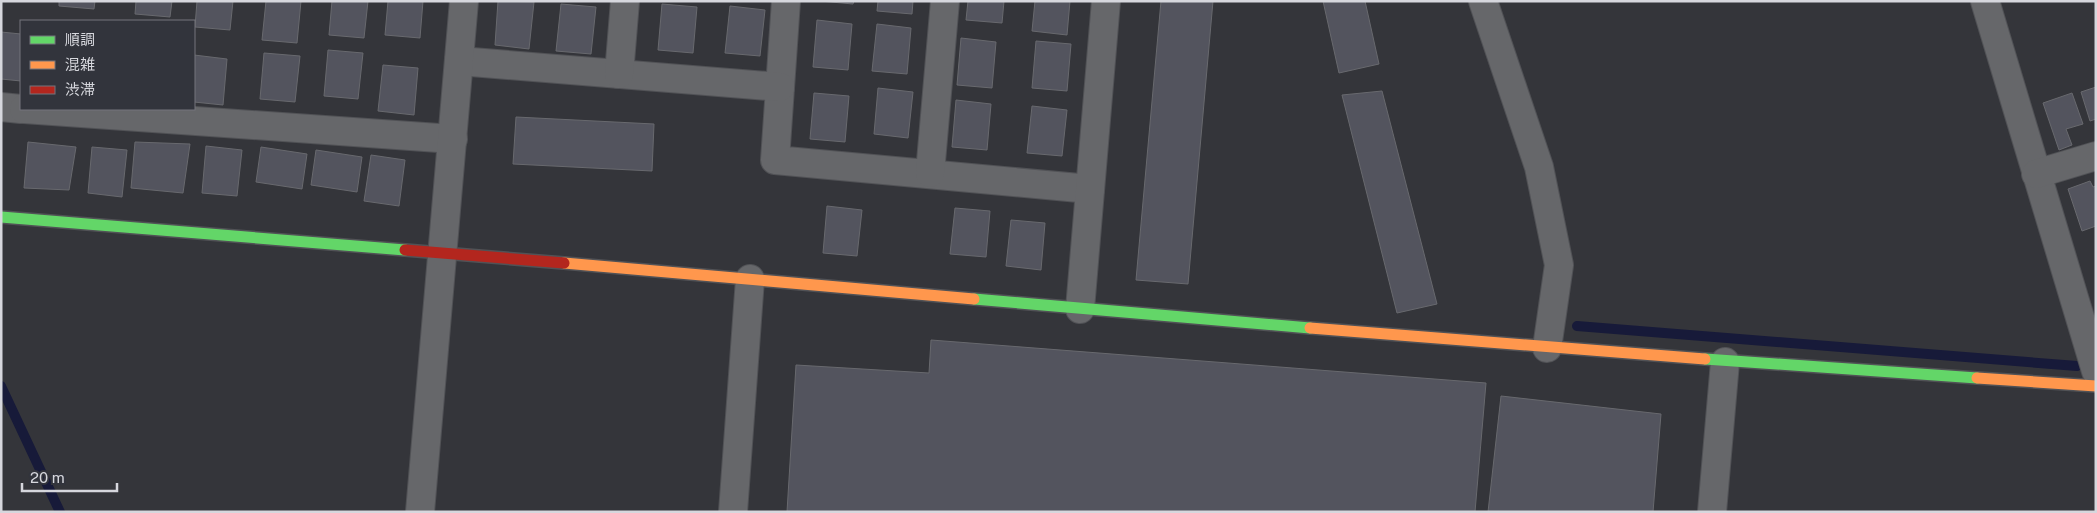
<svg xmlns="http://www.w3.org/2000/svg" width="2097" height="513" font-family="'Public Sans','Noto Sans JP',sans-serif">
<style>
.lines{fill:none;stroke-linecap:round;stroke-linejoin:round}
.stream{stroke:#171a39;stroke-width:10}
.building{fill:#53545e;stroke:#68696e}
.street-casing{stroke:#515256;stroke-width:30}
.fast-casing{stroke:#515256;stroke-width:14}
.slow-casing{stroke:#515256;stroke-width:14}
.jam-casing{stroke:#515256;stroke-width:14}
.street{stroke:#66676a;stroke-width:28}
.fast{stroke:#63d668;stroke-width:11}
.slow{stroke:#ff974d;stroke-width:11}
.jam{stroke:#b3261e;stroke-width:11}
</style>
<rect width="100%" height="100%" fill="#34353a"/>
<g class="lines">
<g class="stream">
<polyline points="1577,326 2077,366"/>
<polyline points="1,386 60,512"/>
</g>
</g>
<g class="building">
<polygon points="59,1 95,1 94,9 59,6"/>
<polygon points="136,1 172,1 170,17 135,14"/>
<polygon points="197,1 233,1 230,30 195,27"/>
<polygon points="266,1 301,1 297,43 262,40"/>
<polygon points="332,1 368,1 364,38 329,35"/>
<polygon points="388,1 423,1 420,38 385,35"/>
<polygon points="498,1 534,2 529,49 495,45"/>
<polygon points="820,1 854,1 853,4"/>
<polygon points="878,1 913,1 912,14 877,11"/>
<polygon points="968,1 1004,1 1002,23 966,20"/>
<polygon points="1035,1 1070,1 1067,35 1032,31"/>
<polygon points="1161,1 1213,1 1188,284 1136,280"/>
<polygon points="1323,1 1365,1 1379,64 1339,73"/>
<polygon points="561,4 596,7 591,54 556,51"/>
<polygon points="662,4 697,7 693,53 658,50"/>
<polygon points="730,6 765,10 760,56 725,53"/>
<polygon points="817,20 852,24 848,70 813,67"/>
<polygon points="877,24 911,28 907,74 872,71"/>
<polygon points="1,32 21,34 21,81 1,79"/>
<polygon points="961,38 996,42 992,88 957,85"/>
<polygon points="1036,41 1071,44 1067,91 1032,88"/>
<polygon points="328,50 363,53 358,99 324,96"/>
<polygon points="264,53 300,56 295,102 260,99"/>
<polygon points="194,55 227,59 223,105 194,102"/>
<polygon points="383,65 418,68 414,115 378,111"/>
<polygon points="2096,87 2096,119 2090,121 2081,92"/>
<polygon points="878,88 913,92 908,138 874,134"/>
<polygon points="1382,91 1437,304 1397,313 1342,95"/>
<polygon points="814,93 849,96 845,142 810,139"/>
<polygon points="2072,93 2083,124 2066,129 2072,145 2059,150 2043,103"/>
<polygon points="956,100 991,104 987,150 952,147"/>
<polygon points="1032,106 1067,110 1062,156 1027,153"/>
<polygon points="516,117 654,124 652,171 513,164"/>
<polygon points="28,142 76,147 69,190 24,188"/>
<polygon points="135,142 190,144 183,193 131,188"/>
<polygon points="206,146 242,150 237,196 202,193"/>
<polygon points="92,147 127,150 122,197 88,193"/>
<polygon points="261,147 307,154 302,189 256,182"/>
<polygon points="316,150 362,157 357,192 311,185"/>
<polygon points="371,155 405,160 399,206 364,201"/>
<polygon points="2090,181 2093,187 2096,186 2096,226 2082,231 2068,189"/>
<polygon points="827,206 862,210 857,256 823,253"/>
<polygon points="955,208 990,211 986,257 950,254"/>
<polygon points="1011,220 1045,223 1041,270 1006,266"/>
<polygon points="931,340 1486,383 1475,512 787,512 796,365 929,373"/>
<polygon points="1501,396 1661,414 1653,512 1488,512"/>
</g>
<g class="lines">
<g class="street-casing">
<g id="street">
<polyline points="786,1 775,160 1090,189"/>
<polyline points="1483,1 1539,167 1559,265 1547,348"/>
<polyline points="1985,1 2096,371"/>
<polyline points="459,61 780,87"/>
<polyline points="619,74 625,1"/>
<polyline points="1,107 21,109"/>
<polyline points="24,109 453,139"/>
<polyline points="930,173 945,1"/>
<polyline points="2036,174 2096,156"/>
<polyline points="1080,309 1106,1"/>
<polyline points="420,512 464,1"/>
<polyline points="733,512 750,279"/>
<polyline points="1712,512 1725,362"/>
</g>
</g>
<g class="fast-casing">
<g id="fast">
<polyline points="1,217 405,250"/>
<polyline points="974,299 1310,328"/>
<polyline points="1705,359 1977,378"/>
</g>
</g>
<g class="slow-casing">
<g id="slow">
<polyline points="564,263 974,299"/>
<polyline points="1310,328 1705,359"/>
<polyline points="1977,378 2096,386"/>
</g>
</g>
<g class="jam-casing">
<polyline id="jam" points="405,250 564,263"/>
</g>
<use href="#street" class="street"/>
<use href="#fast" class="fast"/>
<use href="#slow" class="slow"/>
<use href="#jam" class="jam"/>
</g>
<rect width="2097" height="513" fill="none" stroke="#d6d7dd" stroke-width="5"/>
<rect x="20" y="20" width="175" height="90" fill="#32343c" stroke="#74757c"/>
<rect x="30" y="36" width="25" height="8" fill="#63d668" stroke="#74757c"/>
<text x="65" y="45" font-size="15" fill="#d6d7dd">順調</text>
<rect x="30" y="61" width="25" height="8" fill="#ff974d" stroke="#74757c"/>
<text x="65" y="70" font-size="15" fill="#d6d7dd">混雑</text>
<rect x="30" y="86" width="25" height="8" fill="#b3261e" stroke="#74757c"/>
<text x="65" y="95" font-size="15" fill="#d6d7dd">渋滞</text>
<path d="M22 483v8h95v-8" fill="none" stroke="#d6d7dd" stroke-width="2.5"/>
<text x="30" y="483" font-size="15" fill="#d6d7dd" stroke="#32343c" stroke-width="4" paint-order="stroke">20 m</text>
</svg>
